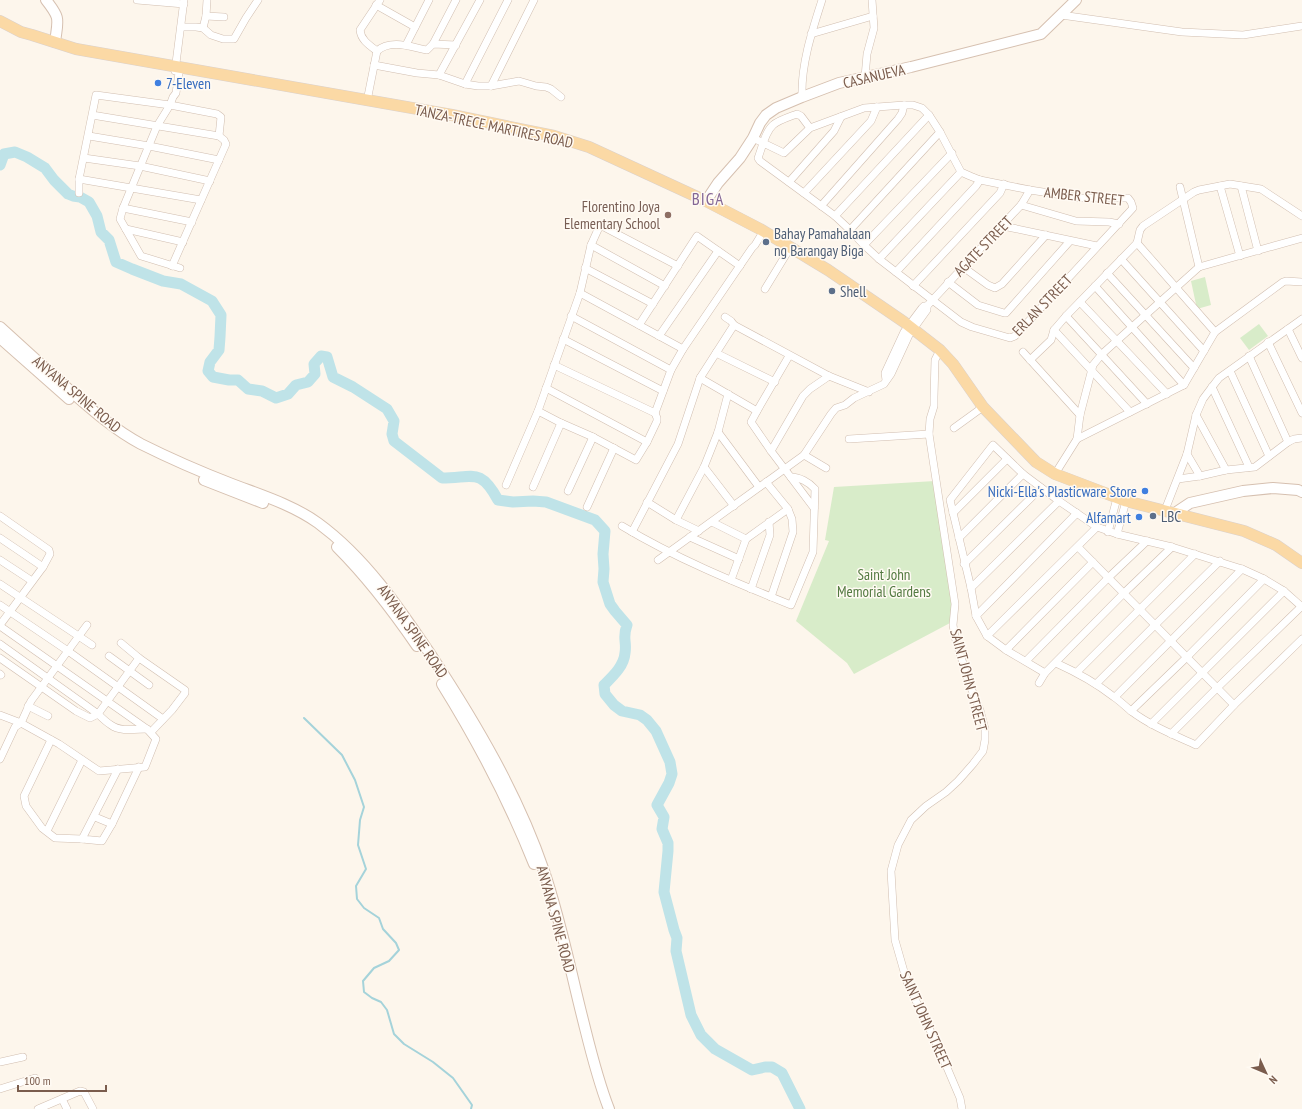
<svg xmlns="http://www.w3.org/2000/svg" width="1302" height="1109" font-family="'PT Sans Narrow',sans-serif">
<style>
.green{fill:#d8ecc9}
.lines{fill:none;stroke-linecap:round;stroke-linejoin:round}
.stream{stroke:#a5d3da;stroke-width:2}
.river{stroke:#bfe3e8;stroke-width:11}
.street-casing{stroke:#d1beb0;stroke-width:8}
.secondary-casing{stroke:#d6c0b0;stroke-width:12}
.primary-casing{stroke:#dad1cd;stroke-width:12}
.street{stroke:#fff;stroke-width:7}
.secondary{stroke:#fff;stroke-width:10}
.primary{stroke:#fbd9a5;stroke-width:11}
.shop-dot{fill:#3f7fe0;stroke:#fffaf3;stroke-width:1.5}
.education-dot{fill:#8d6e63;stroke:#fffaf3;stroke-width:1.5}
.service-dot{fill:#5c6f8a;stroke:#fffaf3;stroke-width:1.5}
.labels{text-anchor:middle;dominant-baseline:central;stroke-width:3;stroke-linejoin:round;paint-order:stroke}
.street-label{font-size:15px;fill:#7a5c4d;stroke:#fffaf3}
.shop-label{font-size:15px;fill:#366cbe;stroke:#fffaf3;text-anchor:end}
.education-label{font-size:15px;fill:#785e54;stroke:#fffaf3;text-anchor:end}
.service-label{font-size:15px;fill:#4e5e75;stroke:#fffaf3;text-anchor:start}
.park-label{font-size:15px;fill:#537a41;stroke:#fffaf3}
.quarter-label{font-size:17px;letter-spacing:1px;fill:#846695;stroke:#fffaf3}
</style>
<rect width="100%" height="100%" fill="#fdf6ec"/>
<g class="green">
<polygon points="1205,277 1211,305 1197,309 1191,281"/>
<polygon points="1259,324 1268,336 1249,350 1240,338"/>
<polygon points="935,481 954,602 950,623 854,674 847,663 796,621 829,541 825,540 834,487"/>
</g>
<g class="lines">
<polyline class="stream" points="304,718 342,755 355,780 364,807 360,820 358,845 366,869 356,886 357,899 364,908 379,918 383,929 396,943 399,950 389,961 374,968 363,981 364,992 372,998 381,1002 387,1010 394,1034 404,1044 433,1062 453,1078 472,1105 471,1109"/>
<path class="river" d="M 0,165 L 4,154 L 15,152 L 27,157 L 45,168 L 54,180 L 68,194 L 73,196 L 80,197 L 89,202 L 97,216 L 101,232 L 109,240 L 116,262 L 132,269 L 163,281 L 181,284 L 212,301 L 221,315 L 220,337 L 219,350 L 210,362 L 208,371 L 213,377 L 229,380 L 238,380 L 248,389 L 262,391 L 276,398 L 288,394 L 296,385 L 308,382 L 315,374 L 314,364 L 321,356 L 327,357 L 333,377 L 353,387 L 387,409 L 394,421 L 392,434 L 394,441 L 442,478 C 473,478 480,467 498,500 L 513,502 L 533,501 L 546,502 L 595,520 L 605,531 L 603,554 L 604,569 L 603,582 L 610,604 L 615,611 L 627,625 C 622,638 627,641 625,653 C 624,666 613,676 604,685 L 605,694 L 614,705 L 622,711 L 640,715 L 647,720 L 656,731 L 670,762 L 672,774 L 669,783 L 657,805 L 664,817 L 662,829 L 668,843 L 668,851 L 664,892 L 674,930 L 677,938 L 676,951 L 691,1015 L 701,1035 L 715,1049 L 752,1070 L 765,1067 L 772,1067 L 782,1073 L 800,1109"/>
<g class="street-casing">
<g id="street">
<polyline points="137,0 184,4"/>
<polyline points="376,5 415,27"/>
<polyline points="1061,15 1182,32 1243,35 1302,26"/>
<polyline points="206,16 224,17"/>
<polyline points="181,27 196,27 203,28 211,35 223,39 234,39 246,18 258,0"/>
<polyline points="203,28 206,16 207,0"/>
<polyline points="811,34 873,16"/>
<polyline points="433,44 456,0"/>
<polyline points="406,45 429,0"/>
<path d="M 377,51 C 369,45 361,40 360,30 L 380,0"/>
<polyline points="374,65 417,73 439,75 465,84 478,86 491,86 519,81 536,86 546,87 551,89 561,97"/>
<polyline points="180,66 176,93 173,97 170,105 157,126 123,208 120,219 141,256 180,268"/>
<polyline points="175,71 184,0"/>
<polyline points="439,75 480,0"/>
<polyline points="865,77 867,54 874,28 872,0"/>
<polyline points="465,84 508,0"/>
<polyline points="491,86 534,0"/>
<path d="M 802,97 C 801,64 812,31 822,0"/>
<path d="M 367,101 L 377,51 C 391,39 411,47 427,50 L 433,44 L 456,45"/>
<polyline points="89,136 149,146 219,160"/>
<path d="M 753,138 L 784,153 L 810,128 L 864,108 L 904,105 L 913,105 L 922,108 L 929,115 L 940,132 L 961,172 L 970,176 L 980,180 L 1030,190 L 1081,198 L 1128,198 L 1131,202 L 1133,208 L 1015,336 L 1010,338 L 972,327 L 961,322 L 879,259 L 864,245 L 850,230 L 835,216 L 760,161 L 758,158 C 762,148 765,132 773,125 C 779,120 789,117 797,114 L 801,116 L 810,128"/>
<polyline points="84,158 140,166 210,181"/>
<polyline points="79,179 201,200"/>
<polyline points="789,182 834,131 841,117"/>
<polyline points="1220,186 1240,256"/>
<polyline points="1241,186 1258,251"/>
<polyline points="1180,187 1199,267"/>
<polyline points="79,193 79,179 96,95 170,105 217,114 221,117 219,136 92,115"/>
<polyline points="804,193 871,121 877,107"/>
<polyline points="1021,205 1076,221 1109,222 1119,224"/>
<polyline points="821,206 898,119 902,113 904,105"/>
<polyline points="123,208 192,222"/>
<polyline points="835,216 929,115"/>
<polyline points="1003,226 1097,246"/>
<polyline points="126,229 183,242"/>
<polyline points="850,230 940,132"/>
<polyline points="1137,243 1215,332"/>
<polyline points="591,245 665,286"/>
<polyline points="864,245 952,153"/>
<polyline points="879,259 961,172"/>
<polyline points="1121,259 1204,351"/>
<polyline points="172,266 226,144 224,140 219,136"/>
<polyline points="963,267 988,285 995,288 1002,284 1046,235"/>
<polyline points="585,268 653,304"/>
<polyline points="896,272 976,186 980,180"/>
<polyline points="1107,273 1194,368"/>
<polyline points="948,282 978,305 1004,313 1006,313 1070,241"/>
<polyline points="913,286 1000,193 1004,184"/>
<polyline points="1095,286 1184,385"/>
<polyline points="765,289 790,248"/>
<polyline points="580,293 683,349"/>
<polyline points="1080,302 1167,394"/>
<polyline points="571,316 671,370"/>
<polyline points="1066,316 1147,404"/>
<polyline points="725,317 731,321 734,325"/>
<polyline points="639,325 697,236 740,266"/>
<polyline points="1288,329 1302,358"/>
<polyline points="1054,330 1130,412"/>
<polyline points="659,336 718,251"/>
<polyline points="563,339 663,391"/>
<polyline points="1268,342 1302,413"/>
<polyline points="940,350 935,360 934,397 934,406 930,419 929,434 955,604 953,625 955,637 969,683 980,710 985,729 985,740 983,751 973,764 958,781 946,792 926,806 911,820 898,845 891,871 895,940 907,982 940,1051 960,1098 962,1109"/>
<polyline points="1023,352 1080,415"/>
<polyline points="716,353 775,382"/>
<polyline points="789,356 757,411 751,422 771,451 814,508"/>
<polyline points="1249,356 1288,442"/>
<polyline points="1030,360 1051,340 1054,330 1066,316 1137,243 1140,230 1143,226 1194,192 1199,190 1230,184 1261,189 1302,216"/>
<polyline points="554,365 655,413 671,370 683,349 752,248 755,245 763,232"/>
<polyline points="1230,371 1269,456"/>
<polyline points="700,378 757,411"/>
<polyline points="886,380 885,373 904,332 922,308 924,306 927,306"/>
<polyline points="1212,387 1249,467"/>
<polyline points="546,388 647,442"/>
<polyline points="538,411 561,423 593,437 636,460 647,442 657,421 657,418 655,413"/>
<polyline points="1196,415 1226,470"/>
<polyline points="954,428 983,407"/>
<polyline points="718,432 759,487"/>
<polyline points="849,439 929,434"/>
<polyline points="1077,439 1184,385 1215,332 1283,282 1286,281 1302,282"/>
<polyline points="771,451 803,396 810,389 829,376"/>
<polyline points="1187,454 1200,476"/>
<polyline points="804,455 826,468"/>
<polyline points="704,467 734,506"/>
<polyline points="1055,474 1077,439 1080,415 1093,365 1102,354 1199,267 1302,238"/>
<polyline points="1178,479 1200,476 1226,470 1255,467 1288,442 1294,439 1302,438"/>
<polyline points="766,482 788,509 792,519 793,532 771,597"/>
<polyline points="506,485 538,411 580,293 591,245 600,225 678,266"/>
<polyline points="533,487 561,423"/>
<polyline points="568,491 593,437"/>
<polyline points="647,502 676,520 699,531"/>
<polyline points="587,507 614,448"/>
<polyline points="1165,510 1187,454 1196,415 1203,399 1212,387 1219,378 1302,319"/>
<polyline points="953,513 1007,459"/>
<polyline points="0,516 49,550 50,554 43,567 0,625"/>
<polyline points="676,520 704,467 718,432 728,394"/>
<polyline points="712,522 746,539 731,580"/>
<path d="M 622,526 C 675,558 734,582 791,605 L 813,552 L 815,489 C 809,482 799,477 791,477"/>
<polyline points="632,532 678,444 700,378 734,325 829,376 869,392"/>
<polyline points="1108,532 1117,498"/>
<polyline points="1117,534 1126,501"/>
<polyline points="690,537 739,559"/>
<polyline points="0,538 43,567"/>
<polyline points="959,538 1023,474"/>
<polyline points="746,539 788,509"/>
<polyline points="1078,547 1234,705"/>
<polyline points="0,560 32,581"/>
<polyline points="658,560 804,455 831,414 836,408 845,405 854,398 884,384 891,374 909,335 927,310 927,306 1021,205 1030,190"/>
<polyline points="964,564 1041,488"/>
<polyline points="0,584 92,645"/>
<polyline points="971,588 1059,501"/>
<polyline points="751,589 770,535 769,522"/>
<polyline points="0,605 68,651 163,719"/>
<polyline points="976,616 1077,513"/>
<polyline points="0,626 147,729 156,739 145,767 99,771 59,744 21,723 0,715"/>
<polyline points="987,636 1097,527"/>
<polyline points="121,643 139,658 185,690 185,693 172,710 151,732"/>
<path d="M 0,644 L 98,714 C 102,718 106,722 111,725 C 120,732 136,729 147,729"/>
<polyline points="1006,650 1093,562"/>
<polyline points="109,656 149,685"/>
<polyline points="0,658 76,711 90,718 98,714 139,658"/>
<polyline points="1026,661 1109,577 1147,541"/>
<path d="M 1056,663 C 1076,672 1096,683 1114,697 C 1120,701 1125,706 1131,711 C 1151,726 1174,735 1196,745 L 1234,705 L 1302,639"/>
<polyline points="1077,672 1195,554"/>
<polyline points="1045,673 1006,650 987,636 976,616 971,588 950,500 993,445 1023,474 1059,501 1097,527 1117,534 1172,547 1242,569 1264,579 1284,591 1302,607"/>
<polyline points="0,674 1,675"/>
<polyline points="1039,683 1045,673 1124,593 1172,547"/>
<polyline points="1096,684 1155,625 1220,561"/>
<polyline points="1115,697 1242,569"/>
<polyline points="28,706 48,716"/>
<polyline points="1131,711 1187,657 1264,579"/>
<polyline points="1151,724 1284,591"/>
<polyline points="1171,734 1217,688 1302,606"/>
<polyline points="51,740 24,796 26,806 42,828 55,838 82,839"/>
<polyline points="0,759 15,727 21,723 31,701 87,625"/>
<polyline points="95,817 112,824 139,767"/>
<polyline points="112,824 102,841 82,839 118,769"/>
<polyline points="47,831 82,760"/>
<polyline points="0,1062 23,1057"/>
<polyline points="0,1089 35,1078"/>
<polyline points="62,1099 67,1109"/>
<polyline points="38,1109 80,1091 84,1092 93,1109"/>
</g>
</g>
<g class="secondary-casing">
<g id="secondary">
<path d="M 46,0 C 61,19 58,19 55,42"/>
<polyline points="706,201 718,183 740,158 753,138 760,123 766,115 776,108 802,97 839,83 911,67 1041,34 1076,0"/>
<path d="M 0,327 C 22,347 44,367 66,387 C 90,408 113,429 141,444 C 171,459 201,472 232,484 C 261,495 293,505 318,523 C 366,558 400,609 433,658 C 477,725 518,795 544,871 C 561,921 571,973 584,1024 C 591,1052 598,1081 609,1109"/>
<polyline points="0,338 69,399"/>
<polyline points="204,480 263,503"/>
<polyline points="1175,513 1190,503 1243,491 1273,488 1298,490 1302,492"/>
<path d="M 337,547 C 367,577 393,611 417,646"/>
<path d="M 442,684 C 478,742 509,801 534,864"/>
</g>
</g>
<g class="primary-casing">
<polyline id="primary" points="0,21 21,32 32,35 76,49 452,115 554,136 589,147 706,201 760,229 828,270 904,322 940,350 953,364 983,407 1036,462 1055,474 1126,501 1244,531 1276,545 1302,563"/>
</g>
<use href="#street" class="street"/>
<use href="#secondary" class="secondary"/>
<use href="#primary" class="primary"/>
</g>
<g class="shop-dot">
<circle cx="158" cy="83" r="4"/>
<circle cx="1145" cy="491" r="4"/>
<circle cx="1139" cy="517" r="4"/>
</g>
<circle class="education-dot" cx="668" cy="215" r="4"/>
<g class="service-dot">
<circle cx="766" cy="242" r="4"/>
<circle cx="832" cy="291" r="4"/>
<circle cx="1153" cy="516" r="4"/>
</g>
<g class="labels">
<g class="street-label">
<text transform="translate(874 76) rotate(-13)">CASANUEVA</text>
<text transform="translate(494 126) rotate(12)">TANZA-TRECE MARTIRES ROAD</text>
<text transform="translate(1084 196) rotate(6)">AMBER STREET</text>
<text transform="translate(983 246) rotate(-46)">AGATE STREET</text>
<text transform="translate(1042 305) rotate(-46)">ERLAN STREET</text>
<text transform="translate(77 394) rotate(40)">ANYANA SPINE ROAD</text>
<text transform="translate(413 631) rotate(55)">ANYANA SPINE ROAD</text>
<text transform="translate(969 680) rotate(75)">SAINT JOHN STREET</text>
<text transform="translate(556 919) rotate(75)">ANYANA SPINE ROAD</text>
<text transform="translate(926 1020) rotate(66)">SAINT JOHN STREET</text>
</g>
<g class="shop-label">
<text x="166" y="83" text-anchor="start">7-Eleven</text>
<text x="1137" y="491">Nicki-Ella's Plasticware Store</text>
<text x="1131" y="517">Alfamart</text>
</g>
<g class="education-label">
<text x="660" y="206">Florentino Joya<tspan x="660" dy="17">Elementary School</tspan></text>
</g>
<g class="service-label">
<text x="774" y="233">Bahay Pamahalaan<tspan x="774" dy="17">ng Barangay Biga</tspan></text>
<text x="840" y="291">Shell</text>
<text x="1161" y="516">LBC</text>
</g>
<g class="park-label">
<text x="884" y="574">Saint John<tspan x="884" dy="17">Memorial Gardens</tspan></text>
</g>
<g class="quarter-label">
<text x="708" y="199">BIGA</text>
</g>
</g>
<g transform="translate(1266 1073) rotate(134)" stroke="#fffaf3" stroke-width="3" paint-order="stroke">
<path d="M0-3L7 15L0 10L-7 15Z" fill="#7a5c4d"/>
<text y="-6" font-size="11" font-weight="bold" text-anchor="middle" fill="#7a5c4d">N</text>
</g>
<path d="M18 1085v6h88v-6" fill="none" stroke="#7a5c4d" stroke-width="2"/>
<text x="24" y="1085" font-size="12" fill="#7a5c4d" stroke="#fffaf3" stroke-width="3" paint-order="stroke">100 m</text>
</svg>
